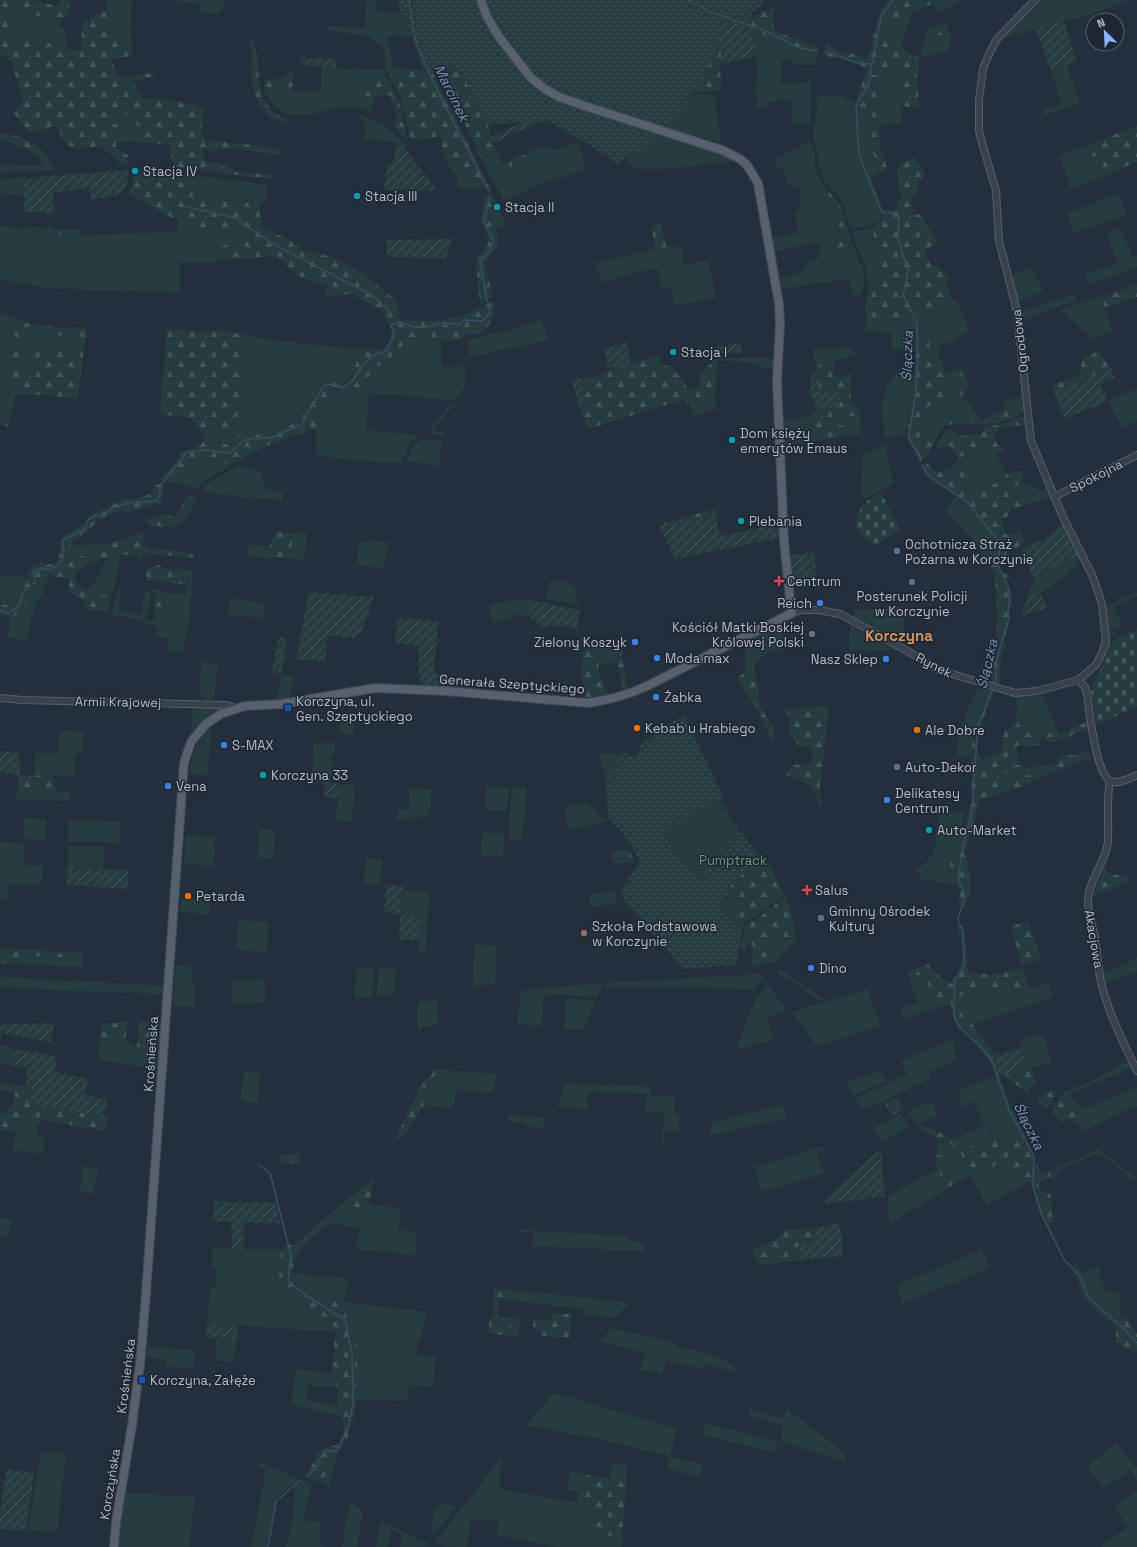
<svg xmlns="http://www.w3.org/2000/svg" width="1137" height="1547" font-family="'Space Grotesk',sans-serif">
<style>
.grass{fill:#263c3f}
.forest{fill:url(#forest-firs);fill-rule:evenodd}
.cemetery{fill:url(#cemetery-stones)}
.park{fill:url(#park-dots)}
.garden{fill:url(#garden-furrows)}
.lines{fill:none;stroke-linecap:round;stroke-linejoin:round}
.stream{stroke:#394c67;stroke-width:1.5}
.minor-casing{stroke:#565f6c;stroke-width:8}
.major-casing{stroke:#414a57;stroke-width:10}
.minor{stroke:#38414e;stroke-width:6}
.major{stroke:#56606e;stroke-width:8}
.culture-dot{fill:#0f9aa8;stroke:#1d2633;stroke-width:1.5}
.service-dot{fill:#5c6f8a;stroke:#1d2633;stroke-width:1.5}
.health-dot{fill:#e0444e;stroke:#1d2633;stroke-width:1.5}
.shop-dot{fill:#3f7fe0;stroke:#1d2633;stroke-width:1.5}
.worship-dot{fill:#6b7280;stroke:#1d2633;stroke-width:1.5}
.transit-dot{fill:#1a4fb4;stroke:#1d2633;stroke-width:1.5}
.food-dot{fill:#e8710a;stroke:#1d2633;stroke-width:1.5}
.education-dot{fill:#8d6e63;stroke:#1d2633;stroke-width:1.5}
.labels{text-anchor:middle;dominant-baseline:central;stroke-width:3;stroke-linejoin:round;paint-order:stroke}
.poi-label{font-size:13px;fill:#b4bcc9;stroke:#1d2633;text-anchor:start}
.street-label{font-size:13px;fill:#b4bcc9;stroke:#1d2633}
.park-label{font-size:13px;fill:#6b9a76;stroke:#1d2633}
.water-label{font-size:14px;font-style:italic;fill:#7c92b1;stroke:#1d2633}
.quarter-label{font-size:15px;font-weight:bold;fill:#d59563;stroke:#1d2633}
</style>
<defs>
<pattern id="forest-firs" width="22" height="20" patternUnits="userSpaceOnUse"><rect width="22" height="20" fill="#263c3f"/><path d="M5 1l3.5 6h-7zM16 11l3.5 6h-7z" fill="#435659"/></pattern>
<pattern id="cemetery-stones" width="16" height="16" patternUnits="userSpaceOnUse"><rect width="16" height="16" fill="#263c3f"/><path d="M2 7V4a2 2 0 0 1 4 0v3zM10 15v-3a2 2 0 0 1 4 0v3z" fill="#435659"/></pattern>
<pattern id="park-dots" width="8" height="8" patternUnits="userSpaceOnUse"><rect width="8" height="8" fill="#263c3f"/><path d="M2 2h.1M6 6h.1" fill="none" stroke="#435659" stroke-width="1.8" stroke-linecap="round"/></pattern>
<pattern id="garden-furrows" width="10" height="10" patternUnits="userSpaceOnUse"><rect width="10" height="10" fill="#263c3f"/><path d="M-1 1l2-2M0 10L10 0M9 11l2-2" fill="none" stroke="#435659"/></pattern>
</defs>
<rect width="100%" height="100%" fill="#242f3e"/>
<g class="grass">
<polygon points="107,0 132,0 131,10 128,10 128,46 123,37 109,27 106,10"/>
<polygon points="177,0 221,0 225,4 220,14 203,13 200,12 199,3 176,1"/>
<path d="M 367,0 L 377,0 L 375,9 C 385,14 397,11 409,11 L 430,67 L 427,76 L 423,70 L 412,37 L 387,36 L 394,68 L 397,68 L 392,76 L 389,76 L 383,62 L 387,60 L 382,47 L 367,35 L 328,31 L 328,26 L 365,28 Z"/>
<polygon points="889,0 896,0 886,11 901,16 912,13 901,46 888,46 883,27 879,34 874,33 880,12"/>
<polygon points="937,0 961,0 939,13 934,6"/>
<polygon points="1039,0 1128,0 1097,12 1000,39 1034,4"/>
<polygon points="3,10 31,17 41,16 53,22 64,29 68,50 26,33 14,46"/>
<polygon points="754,28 769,39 776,38 801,51 803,41 819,49 814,65 792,64 790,59 782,60 781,69 781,84 811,82 810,124 793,125 792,101 776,100 775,102 768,103 768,107 757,107 757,97 754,89 758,80"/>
<polygon points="941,35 950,37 951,42 948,52 920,57 925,36"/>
<polygon points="867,66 879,67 898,73 902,123 879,126 873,102 877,75 865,75"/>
<polygon points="1067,66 1080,103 1045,115 1043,110 1062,104 1051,71"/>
<path d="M 322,68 L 383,70 L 386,77 L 379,78 L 360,97 L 374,96 L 372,112 C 365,108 356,107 348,107 C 325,106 301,125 279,109 C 272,104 267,99 264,90 L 286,93 L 292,91 L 322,91 Z"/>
<polygon points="701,94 713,95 715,97 721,143 654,124 678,97"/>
<path d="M 820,101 L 836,105 L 843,102 L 858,111 L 862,120 L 873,131 L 869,140 L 870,146 L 881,172 L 871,177 C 880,206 898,225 852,228 L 849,224 L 844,204 L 823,179 L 819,166 L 816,146 L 813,137 L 818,102 Z"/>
<polygon points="124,111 138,126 147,143 126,141 116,144 117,139 106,123 116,114"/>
<polygon points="362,115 386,126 403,143 364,139 365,122 360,116"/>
<polygon points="604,118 662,134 735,160 732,162 662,169 636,169 629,163"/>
<polygon points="577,142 586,167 563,178 559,176 504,201 481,158 487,155 496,157 493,146 498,152 503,165 506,163 509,167 546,148 552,146 551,149 556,150"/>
<path d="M 809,142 L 811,142 L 814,151 L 815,168 L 818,176 L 827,189 L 830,200 L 838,212 L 840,237 L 822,242 L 836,246 L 849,247 L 851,242 C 859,259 869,277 861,295 L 852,295 L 849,279 L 781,289 L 779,279 L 801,273 L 808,261 L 819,258 L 820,242 L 774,251 L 772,237 L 798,233 L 795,214 L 801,207 L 799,186 L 795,187 L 788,184 C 786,176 786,168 777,167 L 775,159 Z"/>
<polygon points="1089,145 1090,155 1099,156 1106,175 1071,189 1059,156 1064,153"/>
<polygon points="40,148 46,154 54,168 53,170 0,173 0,164 44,166 39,158 32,153"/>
<polygon points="137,169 164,172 158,177 142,174 133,184 132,172 136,172"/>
<polygon points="468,169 477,189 459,189 455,172"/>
<polygon points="197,176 267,185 267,201 260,204 192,196 196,187"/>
<polygon points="23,178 23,195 0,193 0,179"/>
<polygon points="1118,193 1127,214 1074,233 1067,214"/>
<polygon points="498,207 506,226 496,230 490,222 494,208"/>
<path d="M 179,222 L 199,233 L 246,228 L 251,240 L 218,247 L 222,260 L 213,262 L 180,262 L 180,292 L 179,293 L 46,288 L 0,279 L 0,225 C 21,229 43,234 64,234 C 101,236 139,233 176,232 Z"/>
<path d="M 875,226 C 868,237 878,253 879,265 C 879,268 877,272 876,274 L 881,282 L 869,288 L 865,265 L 852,235 L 852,231 L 863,230 Z"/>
<polygon points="1120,228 1133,257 1137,256 1137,267 1089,285 1085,275 1118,263 1106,234"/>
<polygon points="666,245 671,248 681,246 683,249 682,252 683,265 708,261 716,298 674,305 671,289 661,287 658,269 642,271 602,282 595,263 655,249 657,258 664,258"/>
<polygon points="1032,268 1043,291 1017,302 1011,278 1013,275"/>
<polygon points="1074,294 1076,300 1026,319 1021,319 1019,312"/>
<path d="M 1098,297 C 1105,308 1110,319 1112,332 L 1093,339 L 1060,310 Z"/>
<polygon points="955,298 970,331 939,347 940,359 930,356 922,336 920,353 892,348 891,333 864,332 866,322 908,322 915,309 942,310 951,299"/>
<path d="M 540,320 L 542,322 L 548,340 L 470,357 L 467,340 L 468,339 C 493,334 516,330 540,320 Z"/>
<path d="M 0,321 L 16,325 C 15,337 12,348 12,360 L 5,425 L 0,425 Z"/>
<polygon points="26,328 69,337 80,335 81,338 78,355 62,352 35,350 29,370 17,373 19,351"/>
<path d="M 245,335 C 285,343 325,346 366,349 L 358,359 L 354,374 L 341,384 L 331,381 L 322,385 L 307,406 L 301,419 L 288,427 L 271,434 L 251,435 L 237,433 L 238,440 L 235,446 L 205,440 L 199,428 L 214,427 L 224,429 L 239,412 Z"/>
<path d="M 441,340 L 441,367 L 462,367 L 465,365 L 465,387 L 453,400 L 369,393 L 366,430 L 418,435 C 409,443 405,451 402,463 L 358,461 L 316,455 L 316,428 L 324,398 L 335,393 L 352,393 L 363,384 L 376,367 L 388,362 L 395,356 L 406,341 Z"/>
<polygon points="844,347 852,350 857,356 837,359 837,355 822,362 816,369 813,349"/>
<polygon points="963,368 969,387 962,386 949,390 946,385 962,375 958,370"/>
<polygon points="895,373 914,374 906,434 885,438 881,409 887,387"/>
<polygon points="1137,389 1137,421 1122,427 1108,401"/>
<polygon points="714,395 717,409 693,416 689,402"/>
<polygon points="960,395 962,395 981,420 941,426 941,429 939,433 935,432 927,443 921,444 920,441 928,405"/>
<polygon points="1023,395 1023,405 1014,410 1003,411 1004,402"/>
<polygon points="453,404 455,405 446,414 434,429 442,432 444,435 432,435 430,429 448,407"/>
<polygon points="855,406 860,407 861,432 860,434 851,435 852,432 840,426 836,420 841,416 856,416 858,410"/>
<path d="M 783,416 L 789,420 L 811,416 C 805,426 804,431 810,442 L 808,444 L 785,445 Z"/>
<path d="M 425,439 L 442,440 L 439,466 L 407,461 C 411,450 413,442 425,439 Z"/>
<path d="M 987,444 L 992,445 L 1006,474 C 995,484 984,489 970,493 L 966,490 L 972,485 L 964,471 L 959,458 Z"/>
<polygon points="885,445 893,480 895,483 865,499 861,496 863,454"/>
<polygon points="202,459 228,464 234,463 207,480 196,489 170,481 166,483 160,479 168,471 173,474 190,462"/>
<polygon points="239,465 262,474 264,488 283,493 282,501 249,497 247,498 201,491 205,485"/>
<polygon points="1022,482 1032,485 1041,492 1047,487 1053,497 1023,506 1018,497 1015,486"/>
<path d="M 956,497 L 968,508 L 991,518 C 994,534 994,549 986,564 L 980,560 L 982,553 L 978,545 L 945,510 Z"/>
<polygon points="293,533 307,533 304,560 291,558"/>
<path d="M 72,540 L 73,544 C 83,549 92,540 104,546 C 94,553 84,559 72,553 L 69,544 Z"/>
<polygon points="369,540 390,543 382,568 357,565 359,542 368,543"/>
<polygon points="249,545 264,546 270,545 271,553 268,558 248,557"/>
<polygon points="121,554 114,589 111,596 90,595 86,591 96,580 106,558"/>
<polygon points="1079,555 1080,558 1077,562 1077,565 1061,579 1040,593 1029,593 1029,588 1035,582 1033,577"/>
<polygon points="188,570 193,570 189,623 182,653 168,652 169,639 157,636 157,626 146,624 134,618 112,615 117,589 120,590 119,610 141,614 145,592 151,593 146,621 154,621 156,613 159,615 165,593 187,594"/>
<polygon points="43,573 49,575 42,595 38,599 31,620 27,640 8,638 10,618 21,611 38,586 40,576"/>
<polygon points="0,576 28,577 29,579 19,593 18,600 10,604 0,605"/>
<polygon points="550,581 560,581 575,586 578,605 546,599"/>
<polygon points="1137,593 1137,596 1114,606 1122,627 1113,630 1114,635 1111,636 1108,634 1106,614 1108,613 1107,605"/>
<polygon points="230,598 266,604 263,618 228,615"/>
<polygon points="515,600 530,600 530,614 529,617 517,614 512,618 492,623 489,604"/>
<polygon points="901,606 905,607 907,609 908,616 903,617 904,632 908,632 908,641 902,644 853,617 853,614 855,610 885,609"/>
<polygon points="782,621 783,651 768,652 745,673 745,641"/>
<polygon points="851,626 890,648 888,650 849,650 850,627"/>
<polygon points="603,645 616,645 618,657 617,662 600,665 599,648"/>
<polygon points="201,662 218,665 213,701 204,700 205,697 200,697"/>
<polygon points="282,674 294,676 290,697 292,698 288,700 277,701"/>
<path d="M 978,687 L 989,690 L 973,733 L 971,757 L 958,756 C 953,736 970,706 978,687 Z"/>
<path d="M 1043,696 L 1057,729 L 1050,735 L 1047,725 L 1003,742 L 1003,740 L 1022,729 C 1021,718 1016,709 1016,697 Z"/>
<polygon points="197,707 223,707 224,709 192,735 191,712 193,709"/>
<polygon points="341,713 354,713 353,735 339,733"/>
<path d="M 212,726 L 207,775 L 190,774 C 191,753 197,741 212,726 Z"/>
<polygon points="59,730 83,731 83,754 75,754 75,776 35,776 35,753 59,753"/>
<polygon points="314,743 335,743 333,757 331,757 330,762 334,763 330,783 312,782"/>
<polygon points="1016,746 1019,765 1010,765 1007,760 1009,749"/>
<polygon points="598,754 622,754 606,786 605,772"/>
<path d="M 1055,764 L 1053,767 L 1055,772 L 1046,775 L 1039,773 L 1002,780 L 1000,778 L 1001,775 C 1020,769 1035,766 1055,764 Z"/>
<polygon points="341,784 355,785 352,822 335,821"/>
<polygon points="526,786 525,817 522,839 508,840 512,787"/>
<polygon points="486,787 509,787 507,811 485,809"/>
<polygon points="410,788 432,789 428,817 409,817 408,820 397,820 398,810 409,810"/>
<polygon points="18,789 29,792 41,790 47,793 70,792 71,801 16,799"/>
<polygon points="720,797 723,804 726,803 726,806 723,808 724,810 730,810 727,813 737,826 740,825 737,830 739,832 711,863 702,884 661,831"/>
<polygon points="587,802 607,821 568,830 564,807"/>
<path d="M 942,812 L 965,813 L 961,829 L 957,854 L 951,859 L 949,873 L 957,884 L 920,879 L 921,873 L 915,872 C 921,867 930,859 933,853 C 939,840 933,824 942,812 Z"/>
<polygon points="24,818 46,819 45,840 24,839"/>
<polygon points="68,820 120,822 120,844 106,842 68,841"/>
<polygon points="259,829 275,831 273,858 258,858"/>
<polygon points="483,833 504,833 503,856 481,855"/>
<polygon points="186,834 215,837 213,866 184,864"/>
<polygon points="0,842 25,843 23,865 43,866 41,885 9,885 8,899 0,900"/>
<polygon points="68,846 104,847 103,868 68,867"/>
<polygon points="366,858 382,859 380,885 363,884"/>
<polygon points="403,890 430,892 425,951 418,951 421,917 400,914"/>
<polygon points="615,890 617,903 591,907 589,895"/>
<path d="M 729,890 C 737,894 741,904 744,911 L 732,906 L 725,906 L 724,910 L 720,906 L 727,899 Z"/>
<polygon points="181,898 210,901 209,914 181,912"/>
<polygon points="239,920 269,922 267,952 241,950 236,947"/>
<path d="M 956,926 L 963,926 L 965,934 L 968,967 L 961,965 C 966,953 961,937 956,926 Z"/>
<path d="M 744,934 L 748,936 C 751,946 760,955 768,961 L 773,957 L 771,948 C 779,936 785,937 797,941 L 775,962 C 767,962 761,966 753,967 L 751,945 L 748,942 L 747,943 L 747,949 L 740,950 Z"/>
<polygon points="475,944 497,946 495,984 473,986"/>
<polygon points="48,951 83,953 83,967 17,964 19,955 29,954 56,961 68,955"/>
<polygon points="1137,958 1137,972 1105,984 1103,973"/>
<polygon points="176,966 192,967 191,982 195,982 194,1006 173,1007"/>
<polygon points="379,967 396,969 394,995 377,997"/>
<polygon points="357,968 374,969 372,997 354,998"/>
<polygon points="779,969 824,999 820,1001 797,984 777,973"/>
<polygon points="910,971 914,975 923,974 939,1007 903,1019 900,1009 918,1003 907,973"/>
<polygon points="761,974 763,977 755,990 694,988 605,988 608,983"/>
<polygon points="0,977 165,986 164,994 0,988"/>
<polygon points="265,979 265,1003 232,1004 233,981"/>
<polygon points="1048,983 1054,997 973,1024 972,1021 964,1020 960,1008 960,995 982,990 1029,989"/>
<polygon points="601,984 602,985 597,998 552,994 549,997 544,996 541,1026 518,1024 520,991 529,991 534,988"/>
<path d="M 767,984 L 787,1011 L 767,1018 L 774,1039 L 741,1049 L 737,1048 C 744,1026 752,1002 767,984 Z"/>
<polygon points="867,989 881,1026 820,1046 816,1045 792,1012"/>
<polygon points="566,998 595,1001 583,1030 564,1029"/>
<polygon points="437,1000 438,1025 424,1026 418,1032 418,1002"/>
<path d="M 146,1021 L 158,1022 L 162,1024 L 157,1053 L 159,1067 L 158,1069 L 98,1060 L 100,1037 L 125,1040 L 143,1053 L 155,1053 C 155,1042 154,1029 146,1021 Z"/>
<polygon points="0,1033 2,1034 0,1045 14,1049 12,1065 0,1064"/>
<path d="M 1043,1034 L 1052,1064 C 1038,1064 1026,1070 1012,1071 L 1026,1064 L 1019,1039 Z"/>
<polygon points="952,1039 957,1060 929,1072 931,1076 930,1078 897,1095 866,1109 861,1108 855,1098 907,1075 901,1061"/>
<polygon points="1129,1061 1131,1067 1068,1096 1053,1106 1064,1092 1097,1078 1119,1065"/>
<polygon points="438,1070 498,1074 492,1093 468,1092 464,1089 458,1089 458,1092 455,1093 453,1108 424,1105 421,1099"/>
<polygon points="880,1070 887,1081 855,1095 852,1094 846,1083"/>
<polygon points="244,1071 260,1073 258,1102 254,1103 241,1101"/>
<polygon points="999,1075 1012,1110 1035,1156 1036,1189 1046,1217 1055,1237 1051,1236 1036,1202 1031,1183 1032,1158 1022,1139 1004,1148 1001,1146 999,1140 992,1129 984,1124 974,1102 960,1107 959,1089"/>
<polygon points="0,1082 33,1088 32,1095 0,1090"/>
<polygon points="566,1083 652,1087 651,1096 675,1096 674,1113 679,1114 679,1132 665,1131 664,1145 662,1145 664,1113 645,1112 647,1094 588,1092 587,1109 558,1107 557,1106"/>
<polygon points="1137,1087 1137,1106 1117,1114 1084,1131 1078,1125 1092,1106"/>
<polygon points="932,1102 938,1116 916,1124 908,1111 919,1106"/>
<polygon points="782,1105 787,1118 709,1136 712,1122"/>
<polygon points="509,1114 547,1119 543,1128 525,1126 526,1123 508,1121"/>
<polygon points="901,1114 909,1127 884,1141 880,1141 873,1128"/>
<polygon points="11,1118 37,1124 37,1134 45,1138 43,1154 13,1150 16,1132 10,1130"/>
<path d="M 980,1127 L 991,1142 L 990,1146 C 978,1152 968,1145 959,1137 Z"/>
<polygon points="938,1141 951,1144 955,1147 947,1159 936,1154"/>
<polygon points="822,1146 824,1150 817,1152 824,1173 794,1183 762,1191 754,1167 781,1160"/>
<polygon points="1098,1149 1137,1179 1133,1180 1099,1153 1058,1170 1053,1181 1050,1177 1051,1171"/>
<path d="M 960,1153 C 968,1166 975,1170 990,1170 L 996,1164 C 1003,1166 1008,1168 1014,1172 C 1019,1176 1021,1181 1027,1183 L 987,1205 L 970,1175 L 954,1184 L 943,1167 Z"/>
<polygon points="83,1166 98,1168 93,1194 80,1192"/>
<polygon points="939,1168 944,1182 950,1187 889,1224 888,1196"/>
<path d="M 369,1205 L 401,1208 L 398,1230 L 417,1232 L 415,1255 L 355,1249 L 360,1228 L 328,1223 C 316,1235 299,1246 294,1263 L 291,1245 L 295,1245 L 326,1217 L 331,1218 L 344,1208 L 365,1211 Z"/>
<polygon points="0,1217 12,1220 8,1238 0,1236"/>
<polygon points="520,1230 629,1236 629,1241 645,1243 644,1251 533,1246 533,1233 520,1232"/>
<path d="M 212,1247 L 243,1249 L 282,1249 L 279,1266 L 292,1278 L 291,1273 L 349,1279 L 343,1302 L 426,1312 L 421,1340 L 418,1341 L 416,1355 L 435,1356 L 433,1386 L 408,1385 L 407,1401 L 355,1399 L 357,1364 L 360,1357 L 343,1306 L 309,1314 C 325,1316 330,1315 335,1332 L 207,1323 L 210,1287 L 215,1288 L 217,1268 L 212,1267 Z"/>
<polygon points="981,1249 990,1268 902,1304 897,1284 932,1271"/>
<polygon points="1075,1261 1081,1273 1100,1266 1099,1274 1106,1291 1119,1293 1121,1306 1119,1330 1084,1298 1076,1276"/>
<polygon points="519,1291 616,1301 629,1303 614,1318 584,1315 583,1309 517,1301"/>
<polygon points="501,1317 520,1319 519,1329 511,1326 499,1326 494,1318"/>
<polygon points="612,1328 676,1343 676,1346 722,1358 741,1373 703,1364 702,1369 666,1360 662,1375 640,1369 645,1353 599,1341"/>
<polygon points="216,1338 237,1339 236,1352 232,1362 215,1360"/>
<polygon points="148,1346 195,1350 193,1369 165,1366 165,1360 146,1357"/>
<polygon points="296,1369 332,1373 337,1387 308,1385 306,1400 339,1406 339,1416 291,1405"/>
<polygon points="554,1393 677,1429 670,1456 703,1465 700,1477 668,1469 669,1456 609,1441 526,1425"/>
<polygon points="786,1408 837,1447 844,1455 847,1462 781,1442 783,1425 748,1415 751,1409 784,1419"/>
<polygon points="705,1423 777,1442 775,1453 702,1435"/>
<polygon points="1117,1443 1134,1467 1137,1466 1137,1481 1131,1470 1103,1488 1088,1466"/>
<polygon points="41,1451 66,1453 57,1532 28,1531"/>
<polygon points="337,1454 329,1486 321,1484 329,1455"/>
<path d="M 501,1458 L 500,1489 L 576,1503 L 579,1492 L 566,1489 L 570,1471 L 588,1475 L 584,1486 L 586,1494 L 585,1504 L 591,1510 L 587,1530 L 622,1539 L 621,1547 L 559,1547 L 497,1535 L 498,1521 L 471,1520 L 467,1547 C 458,1547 438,1547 434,1541 L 444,1531 Z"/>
<path d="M 260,1463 L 312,1484 L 303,1520 L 321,1523 L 319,1544 L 328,1547 L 286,1547 C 289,1534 299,1496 292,1485 L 276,1498 L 267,1547 L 251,1547 L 266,1469 L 258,1466 Z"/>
<polygon points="612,1463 626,1466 626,1483 610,1480"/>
<polygon points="1137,1491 1137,1547 1103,1547 1102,1545 1128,1527 1114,1506"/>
<polygon points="124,1493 195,1497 189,1547 118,1547"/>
<polygon points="350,1502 363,1511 357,1547 342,1547"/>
<polygon points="440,1504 456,1506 439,1529 431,1534 434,1508 439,1508"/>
<polygon points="381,1521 419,1540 427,1542 430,1546 400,1547 402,1535 391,1530 388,1547 376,1547"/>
</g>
<g class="forest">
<path d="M 0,0 L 30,0 L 58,6 L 60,0 L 68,0 C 73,10 66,19 57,25 L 41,16 L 31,17 L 4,10 L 15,46 L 25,33 L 68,50 L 81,50 C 83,21 78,24 106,10 L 109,27 L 123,37 L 128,45 L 128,10 L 131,10 L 132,52 L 131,56 L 112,59 L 117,75 L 131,78 L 135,75 L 153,73 L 155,77 L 145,78 L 133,82 L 142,98 C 160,100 190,99 204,111 L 201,135 L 207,140 L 277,148 L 282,153 C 260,156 230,143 209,152 L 204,147 L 204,158 L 207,162 L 217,163 L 239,172 L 272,175 L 275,180 L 174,167 L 169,145 L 147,143 L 138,126 L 124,111 L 116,114 L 107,123 L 120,124 L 123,128 L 117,139 L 116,148 L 128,155 L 129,164 L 120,165 L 117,160 L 99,144 L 100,148 L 98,146 L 80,149 L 67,145 L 56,126 L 30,133 L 13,112 L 23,103 L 12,62 L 0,53 Z"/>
<polygon points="896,0 937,0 934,6 932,4 901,16 897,25 888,23 884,17 886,11"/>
<path d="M 775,7 C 768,36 780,33 803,41 L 802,51 L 776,38 L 769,39 L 754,28 L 720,64 L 721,89 L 714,91 L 688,92 L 713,43 L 744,12 L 754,16 Z"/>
<polygon points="947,23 950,37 941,35 925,36 927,28"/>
<polygon points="882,27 889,30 889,46 901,46 910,54 920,57 917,77 919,108 901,106 898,73 879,67 864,67 842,59 822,55 827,44 841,53 854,54 865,59 870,52 874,33 879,34"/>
<path d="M 249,41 L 254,41 C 262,71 252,108 289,120 C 269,128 257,104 253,88 C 250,78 252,67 252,57 C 251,52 250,46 249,41 Z"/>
<polygon points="426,44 471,68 485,108 491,140 496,157 487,155 481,158"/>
<path d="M 430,67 L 489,186 L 487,190 L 477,189 L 468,169 L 455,172 C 446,166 440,145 441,135 L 424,140 L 410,139 L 402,101 L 389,76 L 392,76 L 397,68 L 423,70 L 427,75 Z"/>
<path d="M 293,69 L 292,91 L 286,93 L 264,90 L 264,79 C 279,80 282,80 293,69 Z"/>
<polygon points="865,75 877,75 880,77 883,86 873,102 879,126 880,146 887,168 881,172 870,146 869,140 873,131 862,120 858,111 843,102 836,105 826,106 820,101 818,102 815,97 844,96 856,103"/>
<path d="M 386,77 L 400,104 L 406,134 L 405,138 L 394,127 C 398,114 395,107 390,95 L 360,97 L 357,91 L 363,84 Z"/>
<polygon points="1137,126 1137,162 1106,175 1099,156 1096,157 1090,155 1089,145"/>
<polygon points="0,133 21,137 40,148 32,153 27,148 0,140"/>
<polygon points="545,145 546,148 509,167 506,163"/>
<polygon points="914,157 925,174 919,181 918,191 911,197 914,214 921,215 938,243 928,248 925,252 931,266 939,266 948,277 947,285 951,299 942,310 927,316 915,310 909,322 866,322 866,302 869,288 881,282 876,274 879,265 875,253 873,230 883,216 883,209 895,211 902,196 899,190 898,168 903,163"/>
<path d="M 164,172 L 197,176 L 196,187 L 192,196 L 260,204 L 261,226 L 299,245 L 301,249 L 335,258 L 363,274 L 396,300 L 399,310 L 398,314 L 400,320 C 441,322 456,322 492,301 L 496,304 C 494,315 490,329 478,333 C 475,335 469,334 465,334 L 461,340 L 406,341 L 395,356 L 388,362 L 376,367 L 363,384 L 352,393 L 335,393 L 324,398 L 316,428 L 306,431 L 264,447 L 234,463 L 228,464 L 202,459 L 190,462 L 173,475 L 168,471 L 183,451 L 195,448 L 205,440 L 235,446 L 238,440 L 237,433 L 251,435 L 271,434 L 288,427 L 301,419 L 307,406 L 322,385 L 331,381 L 341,384 C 359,374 351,374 358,359 C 360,356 363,352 366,349 L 384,349 L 393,333 L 381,310 L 351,294 L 327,296 L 324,288 L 329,285 L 315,283 L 294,274 L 277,256 L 222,260 L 217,247 L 251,240 L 246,228 L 199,233 L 129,194 L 132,185 L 142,174 L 158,177 Z"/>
<polygon points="827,189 842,208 851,242 849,247 841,254 836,246 821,242 840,237 838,212 830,200"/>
<polygon points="484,195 494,197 498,207 494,208 490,221 496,230 499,244 485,263 493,297 481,304 479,297 476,259 488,245 488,238 481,223"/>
<polygon points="661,224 666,245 665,258 657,258 651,226"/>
<polygon points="49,226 56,229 79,230 79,234 63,234 23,230 27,227 48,228"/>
<polygon points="1137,284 1137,297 1107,307 1104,306 1098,297 1103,297"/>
<path d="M 0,313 L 31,324 L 65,328 L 86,327 L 87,332 L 84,347 L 78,399 L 54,396 L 15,393 L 13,410 L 8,427 L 5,425 L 12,360 C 12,348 15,337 16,325 L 0,321 ZM 26,328 L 69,337 L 80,335 L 81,338 L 78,354 L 43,348 L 35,350 L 29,370 L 18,373 L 19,351 Z"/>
<polygon points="167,329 214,332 221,330 245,335 239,412 233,424 224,429 214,427 199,428 190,418 161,414 161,393"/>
<polygon points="923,330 929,335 930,356 940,359 946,374 958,370 963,375 946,385 949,390 962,386 969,387 962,395 928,406 920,441 922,444 927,443 935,432 939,433 929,453 920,463 918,456 908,442 906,434 909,419 916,353 920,352"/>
<polygon points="1098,350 1110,368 1054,392 1052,385 1080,375 1082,360"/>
<polygon points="837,354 837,359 835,359 833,376 851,375 851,405 855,406 858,410 856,416 841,416 836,420 840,426 847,425 852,428 851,435 810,442 805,433 805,424 811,416 818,408 834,405 826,391 818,389 820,378 811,377 822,362"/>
<path d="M 659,356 L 661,367 L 670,365 L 688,388 L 697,388 L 700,386 C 698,370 707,370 714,359 L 718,358 L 769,358 L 773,360 L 773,370 L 760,366 L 751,362 L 717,360 L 716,394 L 686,403 L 685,400 L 681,400 L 588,429 L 579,404 L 587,400 L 581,380 L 600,375 L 601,373 C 620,367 639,360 659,356 Z"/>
<path d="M 1023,405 L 1025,413 C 1015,416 1004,422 994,423 C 977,426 956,419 941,429 L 941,426 C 958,416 963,423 980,420 C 987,419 995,413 1003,411 C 1011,410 1016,409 1023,405 Z"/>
<path d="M 1020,417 L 1025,417 L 1026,428 C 1013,423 1004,425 993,435 L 998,445 L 1004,447 L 1003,450 L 996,453 L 992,445 L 987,444 L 959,458 L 964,471 L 972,485 L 966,490 L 970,493 L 980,490 L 998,482 L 1008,473 L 1023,471 L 1022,482 L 1015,486 L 1018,497 L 1023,506 L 1012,509 L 1008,516 L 1001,520 L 1006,535 L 1011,535 L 1020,530 L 1025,541 L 1017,548 L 1006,553 L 1007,557 L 1003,559 L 999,565 L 1002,571 L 1013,580 L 1008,578 L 1007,580 L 1012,593 L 1010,610 L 1010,619 L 1004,640 L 1006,644 L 1001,657 L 1000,686 L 992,683 L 997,621 L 995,571 L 986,564 C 994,549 994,535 991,518 L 981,523 L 970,515 C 966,497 944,490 931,480 C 927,477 923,472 919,469 L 925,462 L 938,473 L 951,468 L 959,458 L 950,446 L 936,448 C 940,440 943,432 951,428 L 958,437 L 973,434 L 980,436 L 985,427 L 1003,424 Z"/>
<path d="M 157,484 L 165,486 L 161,502 L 153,506 L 128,512 L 120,511 L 99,520 L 94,524 L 89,531 L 72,540 L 69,544 L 72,553 C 76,555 80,556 84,556 C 92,555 97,549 104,546 C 116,540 126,540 139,532 L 143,535 L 143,541 L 148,548 L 189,553 L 194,556 L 194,559 L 143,552 L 142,558 L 121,554 L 91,562 L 76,572 L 75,579 C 86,596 92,595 111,596 L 108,611 L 87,610 L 82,600 L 70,592 L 68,578 L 59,578 L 43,573 L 40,576 L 38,586 L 21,612 L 10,618 L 0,614 L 0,605 L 10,604 L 18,600 L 19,593 L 29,579 L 27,574 L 32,567 L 43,563 L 46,565 L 56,563 L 60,553 L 60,542 L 63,537 L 83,524 L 86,519 L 94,513 L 108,508 L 120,500 L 138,498 L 151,494 Z"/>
<path d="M 188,496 L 198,498 L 185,520 L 173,527 L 150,526 L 144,520 L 164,515 L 176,517 C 180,510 182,503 188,496 Z"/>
<polygon points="716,509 716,514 688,521 664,525 665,522"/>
<polygon points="275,532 293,533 291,558 276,557 268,558 271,553 270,545"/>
<polygon points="159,565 163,568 188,570 186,585 147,580 146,572 150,567"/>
<polygon points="155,589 165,593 159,615 154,612 156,595 149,592"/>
<polygon points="617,637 623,653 622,657 628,688 623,690 617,662 618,657 616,645 603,645 599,648 599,672 608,694 586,698 585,688 580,670 586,642"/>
<polygon points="754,665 760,707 775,729 772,742 755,706 737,678"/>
<path d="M 989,690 L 994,692 C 985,712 977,731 977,754 L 979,754 L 983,760 C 990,758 995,753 1002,752 L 1003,742 L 1047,725 L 1050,734 L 1057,729 L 1060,734 L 1087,722 L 1087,728 L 1059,741 L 1048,742 L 1045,736 L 1039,738 L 1039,745 L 1028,747 L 1020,745 L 1009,749 L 1007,760 L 1009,765 L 1022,765 L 1024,767 L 1019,770 L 1001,775 L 1000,778 L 1002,780 L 1039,773 L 1046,775 L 1021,787 L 980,800 L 965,851 L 970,876 L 970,895 L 964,908 L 959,904 L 960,888 L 949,873 L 951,859 L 957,854 L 960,834 L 963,832 L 969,812 L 973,792 L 969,788 L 972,788 L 971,757 L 973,733 Z"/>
<polygon points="829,706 820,784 821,805 809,785 786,775 791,765 811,764 813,756 810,746 798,745 788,733 790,718 783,709"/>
<polygon points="1016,709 1020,715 1022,729 1003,740 1004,730 1017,725"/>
<polygon points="1084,752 1088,752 1091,758 1055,772 1053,767 1059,757 1070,755 1072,756"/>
<polygon points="18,775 54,776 55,792 47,793 41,790 29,792 18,789"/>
<path d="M 754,848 L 765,863 L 768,862 L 784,895 L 758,915 L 744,922 L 741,936 L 740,930 L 724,910 L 725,906 C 733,906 737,911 744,911 C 741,903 737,894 729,890 L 731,884 C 736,879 743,876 747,869 C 751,862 749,855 754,848 Z"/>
<polygon points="628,849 636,862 613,863 612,852"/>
<polygon points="1104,867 1111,875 1126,875 1130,881 1094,895"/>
<path d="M 785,897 L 790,909 L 797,941 C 785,937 779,935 771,948 L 773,957 L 773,960 L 768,961 C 760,955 751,946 748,936 L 744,934 L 745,924 L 759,917 Z"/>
<polygon points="1028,921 1041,959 1022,966 1011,926"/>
<polygon points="0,948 48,951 68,955 70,960 56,961 29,954 19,955 17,964 0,963"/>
<polygon points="928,964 933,971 951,984 961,965 968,967 967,972 992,975 1022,968 1029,989 982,990 961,995 960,1008 964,1020 972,1021 974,1027 992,1050 991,1052 982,1050 958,1027 952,1015 951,1003 939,1007 923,975 914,975 910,971"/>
<polygon points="146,1021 149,1024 157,1027 155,1053 143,1053 136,1048 139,1036 139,1022"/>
<polygon points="128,1022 125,1040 100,1037 102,1024"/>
<polygon points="1031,1068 1036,1084 1029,1086 1030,1090 1027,1093 1006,1077 1012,1071"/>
<polygon points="435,1070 438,1070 422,1099 424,1105 401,1139 395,1138 423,1083"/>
<polygon points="1053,1090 1057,1093 1048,1109 1037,1101 1039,1098"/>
<polygon points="21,1092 32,1095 31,1105 108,1117 105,1131 44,1120 37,1124 11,1118 10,1130 0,1131 0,1113 5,1114 14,1102 15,1093"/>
<polygon points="1068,1096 1082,1108 1092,1106 1078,1125 1069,1119 1063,1123 1052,1112 1053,1106"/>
<polygon points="898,1098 904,1109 892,1116 885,1103"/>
<path d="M 984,1124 C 993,1130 997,1136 1001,1146 L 1004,1148 L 1022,1139 L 1032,1158 L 1031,1183 L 1023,1181 L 1015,1173 L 1005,1166 L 996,1164 L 990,1170 L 979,1170 L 973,1172 L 966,1163 L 960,1153 L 943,1167 L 954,1184 L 950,1187 C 941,1179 935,1166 936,1154 L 947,1159 L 954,1147 L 951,1144 L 936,1139 L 916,1126 C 926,1124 944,1136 955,1139 L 959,1137 C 968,1145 978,1152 990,1146 L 991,1142 L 980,1127 Z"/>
<polygon points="298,1153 301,1163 279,1164 281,1156"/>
<polygon points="1036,1163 1042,1174 1051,1171 1050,1177 1038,1183 1041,1192 1046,1192 1051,1195 1053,1221 1048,1223 1036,1188"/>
<polygon points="374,1178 369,1205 365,1211 344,1208 331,1218 326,1217"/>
<polygon points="815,1228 816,1242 798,1245 799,1260 757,1265 758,1261 754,1258 753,1248 765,1245 788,1230"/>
<path d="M 285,1245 L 291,1245 C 292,1250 294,1256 294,1262 C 293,1277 286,1271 298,1287 L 296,1291 L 282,1289 C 278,1276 277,1256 285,1245 Z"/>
<polygon points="494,1288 519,1291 517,1301 499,1300 498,1317 494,1318 499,1326 511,1326 519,1329 518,1336 489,1334 489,1318 493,1318"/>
<polygon points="307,1293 328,1298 343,1306 360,1357 357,1364 355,1411 353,1420 350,1427 348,1437 337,1454 329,1455 331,1460 323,1480 318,1482 306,1477 319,1451 330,1446 339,1445 344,1428 343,1417 339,1416 337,1387 332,1373 335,1334 332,1322 324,1316 309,1314 303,1310 302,1297"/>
<polygon points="553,1314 572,1314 569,1338 550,1337 540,1335 540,1332 533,1326 533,1320 551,1320"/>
<polygon points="1128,1318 1137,1334 1137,1351 1130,1350 1116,1343 1116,1328 1119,1329 1121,1319"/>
<polygon points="588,1475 626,1483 622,1539 587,1530 591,1510 585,1504 586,1494 584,1486"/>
</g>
<g class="cemetery">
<path d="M 881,493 L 900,529 L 877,545 C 872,543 866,541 863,537 C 850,527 857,510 867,501 C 871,498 877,496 881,493 Z"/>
<polygon points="1137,629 1137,707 1097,724 1091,689 1104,662 1110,642"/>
</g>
<g class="park">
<polygon points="396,0 763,0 761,5 717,44 701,86 645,148 617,164 589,145 548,121 490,124 455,63 430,74"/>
<path d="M 684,715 L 723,796 L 662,831 L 670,844 L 702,883 L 711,863 L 718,854 L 740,831 L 744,831 L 742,833 L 754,848 C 749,855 751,862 747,869 C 743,876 736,879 731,884 L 727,899 L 720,906 L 740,930 L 741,936 L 736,965 L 683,969 L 624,900 L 621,890 L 640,862 L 632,846 L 608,816 L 606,786 L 623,752 L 637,757 L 641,745 L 663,728 Z"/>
</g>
<g class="garden">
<polygon points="1064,20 1077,62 1051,71 1035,28"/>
<polygon points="723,21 754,28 756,56 721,64 720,27"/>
<polygon points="301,58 335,59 338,68 322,68 301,64"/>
<polygon points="533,117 536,123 492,144 491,137"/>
<polygon points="397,143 403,143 417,165 437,189 431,190 432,191 384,190 387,163 394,163"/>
<path d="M 128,170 C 130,197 114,197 91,199 L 89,188 L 52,193 L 55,213 L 24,212 L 23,178 Z"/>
<polygon points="446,239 453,239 445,258 387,257 387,240"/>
<polygon points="627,342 631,364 616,368 614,367 608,368 604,349"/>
<polygon points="740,343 741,353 721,353 703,351 703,349"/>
<polygon points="1110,368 1115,377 1100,384 1108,401 1064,419 1054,392"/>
<polygon points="580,377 587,400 579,404 571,380"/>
<polygon points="811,377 820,377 818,389 837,391 839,397 837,405 819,408 816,410 814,398 810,397 809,386 812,385"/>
<polygon points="716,514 720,536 779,524 779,538 675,559 659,526 688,521"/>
<polygon points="1063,522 1079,555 1033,577 1022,549 1026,545 1044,540"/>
<polygon points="815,552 816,583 793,586 790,555"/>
<polygon points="309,592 374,597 361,634 357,634 355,638 332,636 327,637 326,661 296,660"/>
<polygon points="1029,593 1040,593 1048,608 1021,616"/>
<polygon points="530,600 580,610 577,630 565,625 544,627 529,617 530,614"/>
<polygon points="397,619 418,619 438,622 434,674 446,675 444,688 420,686 420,673 418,673 419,646 395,643"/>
<polygon points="278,637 287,639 282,674 272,672"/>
<polygon points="0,751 19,753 20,775 0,773"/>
<polygon points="325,783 341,784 339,799 324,797"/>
<polygon points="68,867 128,870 128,889 66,885"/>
<polygon points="386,884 403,886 400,914 421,917 419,940 399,940 400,914 384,912"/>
<polygon points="54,1023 50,1042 0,1033 0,1025"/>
<polygon points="1021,1048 1026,1064 1012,1071 1006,1077 1003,1075 996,1076 991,1063 982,1050 990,1052 992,1050 995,1056"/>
<polygon points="14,1049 56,1056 55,1072 88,1079 85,1095 107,1099 104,1116 30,1105 33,1089 26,1087 27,1068 12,1065"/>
<polygon points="877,1152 881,1153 885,1197 820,1204"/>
<polygon points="214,1201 276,1203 280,1223 244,1223 243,1249 232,1249 231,1222 213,1222"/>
<polygon points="840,1223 843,1256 799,1260 798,1245 816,1242 815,1228"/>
<polygon points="207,1323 239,1326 237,1339 206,1337"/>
<polygon points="6,1469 34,1473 26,1531 0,1529 0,1515"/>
</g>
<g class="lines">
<g class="stream">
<path d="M 408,0 C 413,14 412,33 417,45 C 436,93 463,137 485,184 L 490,191"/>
<polyline points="689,0 706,10 766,31 799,48 817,51"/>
<path d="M 825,52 C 842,55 854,65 871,64"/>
<polyline points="187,207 236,218 268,241 373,296 388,309 390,317"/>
<polyline points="885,213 882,212 879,205 859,155 856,108 858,101 868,86 881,16 893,0"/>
<polyline points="888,213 893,213 899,219 898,239 908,271 903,295 917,324 918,354 916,389 909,438 920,457 921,461"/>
<polyline points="487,301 480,261 491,250 493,240 484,222 490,195"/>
<polyline points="922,465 929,476 967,502 1000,543 999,556 997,563 1008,586 1010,601 1008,610 1009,618 997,658 995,686"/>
<path d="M 0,610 L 8,613 L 19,606 L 23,592 L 35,582 L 33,571 L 42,568 L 49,570 C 65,563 66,556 62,540 L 85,529 L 88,520 L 96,515 L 102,517 L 112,508 L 128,503 L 156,501 L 160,495 L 160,486 L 186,453 L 206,450 L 230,453 L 244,440 L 274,437 L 302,424 L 324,385 L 335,384 L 342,388 L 352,381 L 361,368 L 373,355 L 386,351 L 394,335 L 391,325 C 403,319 404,325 415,327 C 427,330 436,322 447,323 C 451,323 456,324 460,325 L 464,320 L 483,321 L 490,312 L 488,304"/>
<polyline points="959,923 958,918 965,896 958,879 962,852 972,811 978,726 993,689"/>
<polyline points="960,926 963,931 964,964 961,973 955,979 954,1012 955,1020 961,1029 977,1043 991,1059 1009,1109 1034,1157 1033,1187 1041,1213 1065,1261 1079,1275 1089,1298 1125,1330 1137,1343"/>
<polyline points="259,1165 270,1173 291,1256 288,1282 307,1296 345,1320 352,1353 353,1402 349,1424 337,1452 325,1450 315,1469 306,1476"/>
<polyline points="268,1547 276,1501 300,1481"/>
</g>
<g class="minor-casing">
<g id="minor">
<polyline points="1056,496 1137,455"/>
<polyline points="792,613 802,610 818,610 840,614 909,652 939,670 1015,693 1037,691 1078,680 1096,665 1102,653 1106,641 1102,604 1093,577 1063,517 1031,441 1017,311 999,241 996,191 979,132 979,100 983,69 989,54 997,39 1035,0"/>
<path d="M 1078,680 L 1085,687 L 1087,694 C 1089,710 1096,773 1110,781 C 1118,785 1130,778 1137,775"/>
<polyline points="0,698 22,700 226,705 236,708"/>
<path d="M 1110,781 C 1106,801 1109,821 1108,842 C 1106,862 1089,879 1088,899 C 1087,912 1093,926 1095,938 C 1097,951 1098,964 1100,977 C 1106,1008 1123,1042 1137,1071"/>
</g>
</g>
<g class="major-casing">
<path id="major" d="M 114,1547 L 116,1522 L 132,1425 L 140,1364 L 145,1307 L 184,763 L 191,742 L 206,724 L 221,714 L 245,706 L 282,704 L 375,688 L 446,691 L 588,703 C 609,700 628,695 647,686 L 792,613 L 790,599 L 784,541 L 777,382 L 780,323 L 779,304 L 758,183 L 747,165 L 740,159 L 722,150 L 588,107 L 559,97 L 545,89 L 531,78 L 499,37 L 487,17 L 481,0"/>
</g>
<use href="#minor" class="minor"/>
<use href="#major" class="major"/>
</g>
<g class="culture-dot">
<circle cx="135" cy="171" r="4"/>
<circle cx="357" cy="196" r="4"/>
<circle cx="497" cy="207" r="4"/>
<circle cx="673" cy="352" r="4"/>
<circle cx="732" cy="440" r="4"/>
<circle cx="741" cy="521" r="4"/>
<circle cx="263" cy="775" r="4"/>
<circle cx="929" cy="830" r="4"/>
</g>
<g class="service-dot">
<circle cx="897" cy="551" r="4"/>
<circle cx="912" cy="582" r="4"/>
<circle cx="897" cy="767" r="4"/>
<circle cx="821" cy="918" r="4"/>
</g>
<g class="health-dot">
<path d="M777 575h4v4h4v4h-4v4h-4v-4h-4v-4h4z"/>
<path d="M805 884h4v4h4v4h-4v4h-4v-4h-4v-4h4z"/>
</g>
<g class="shop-dot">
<circle cx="820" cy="603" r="4"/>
<circle cx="635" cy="642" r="4"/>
<circle cx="657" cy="658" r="4"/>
<circle cx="886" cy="659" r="4"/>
<circle cx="656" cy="697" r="4"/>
<circle cx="224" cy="745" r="4"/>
<circle cx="168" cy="786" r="4"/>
<circle cx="887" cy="800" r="4"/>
<circle cx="811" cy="968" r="4"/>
</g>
<circle class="worship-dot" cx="812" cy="634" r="4"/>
<g class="transit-dot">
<rect x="284" y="704" width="8" height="8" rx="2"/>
<rect x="138" y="1376" width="8" height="8" rx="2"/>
</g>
<g class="food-dot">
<circle cx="637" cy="728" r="4"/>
<circle cx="917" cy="730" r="4"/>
<circle cx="188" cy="896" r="4"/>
</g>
<circle class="education-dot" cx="584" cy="933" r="4"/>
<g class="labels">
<g class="poi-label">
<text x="143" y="171">Stacja IV</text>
<text x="365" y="196">Stacja III</text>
<text x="505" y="207">Stacja II</text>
<text x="681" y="352">Stacja I</text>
<text x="740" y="433">Dom księży<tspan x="740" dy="15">emerytów Emaus</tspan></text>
<text x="749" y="521">Plebania</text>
<text x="905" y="544">Ochotnicza Straż<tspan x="905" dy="15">Pożarna w Korczynie</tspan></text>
<text x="787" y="581">Centrum</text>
<text x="912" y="596" text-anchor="middle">Posterunek Policji<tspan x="912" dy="15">w Korczynie</tspan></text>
<text x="812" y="603" text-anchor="end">Reich</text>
<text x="804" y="627" text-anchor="end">Kościół Matki Boskiej<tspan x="804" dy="15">Królowej Polski</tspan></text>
<text x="627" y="642" text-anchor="end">Zielony Koszyk</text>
<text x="665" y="658">Moda max</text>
<text x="878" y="659" text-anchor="end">Nasz Sklep</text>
<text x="664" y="697">Żabka</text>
<text x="296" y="701">Korczyna, ul.<tspan x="296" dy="15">Gen. Szeptyckiego</tspan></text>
<text x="645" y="728">Kebab u Hrabiego</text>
<text x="925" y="730">Ale Dobre</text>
<text x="232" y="745">S-MAX</text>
<text x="905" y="767">Auto-Dekor</text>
<text x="271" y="775">Korczyna 33</text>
<text x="176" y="786">Vena</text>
<text x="895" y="793">Delikatesy<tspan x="895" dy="15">Centrum</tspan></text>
<text x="937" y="830">Auto-Market</text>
<text x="815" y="890">Salus</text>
<text x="196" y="896">Petarda</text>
<text x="829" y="911">Gminny Ośrodek<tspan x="829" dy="15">Kultury</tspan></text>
<text x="592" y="926">Szkoła Podstawowa<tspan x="592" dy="15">w Korczynie</tspan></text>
<text x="819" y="968">Dino</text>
<text x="150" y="1380">Korczyna, Załęże</text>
</g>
<g class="street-label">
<text transform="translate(1020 341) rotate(-97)">Ogrodowa</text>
<text transform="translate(1096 476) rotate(-27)">Spokojna</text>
<text transform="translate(934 665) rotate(27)">Rynek</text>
<text transform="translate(512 684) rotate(4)">Generała Szeptyckiego</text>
<text transform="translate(118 702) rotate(1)">Armii Krajowej</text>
<text transform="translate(1094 939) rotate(80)">Akacjowa</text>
<text transform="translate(151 1054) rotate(-86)">Krośnieńska</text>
<text transform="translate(126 1376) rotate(-83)">Krośnieńska</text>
<text transform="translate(110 1484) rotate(-81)">Korczyńska</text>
</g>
<g class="park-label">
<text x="733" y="860">Pumptrack</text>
</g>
<g class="water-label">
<text transform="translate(452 93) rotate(64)">Marcinek</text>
<text transform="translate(907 356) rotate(-88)">Ślączka</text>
<text transform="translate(987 664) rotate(-77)">Ślączka</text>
<text transform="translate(1029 1126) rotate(64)">Ślączka</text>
</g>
<g class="quarter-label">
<text x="899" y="635">Korczyna</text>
</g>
</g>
<g transform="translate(1105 32) rotate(336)"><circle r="19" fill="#1d2633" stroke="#59626f"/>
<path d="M0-3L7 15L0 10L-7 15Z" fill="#8ab4f8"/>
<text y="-6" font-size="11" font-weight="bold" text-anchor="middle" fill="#b4bcc9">N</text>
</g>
</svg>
